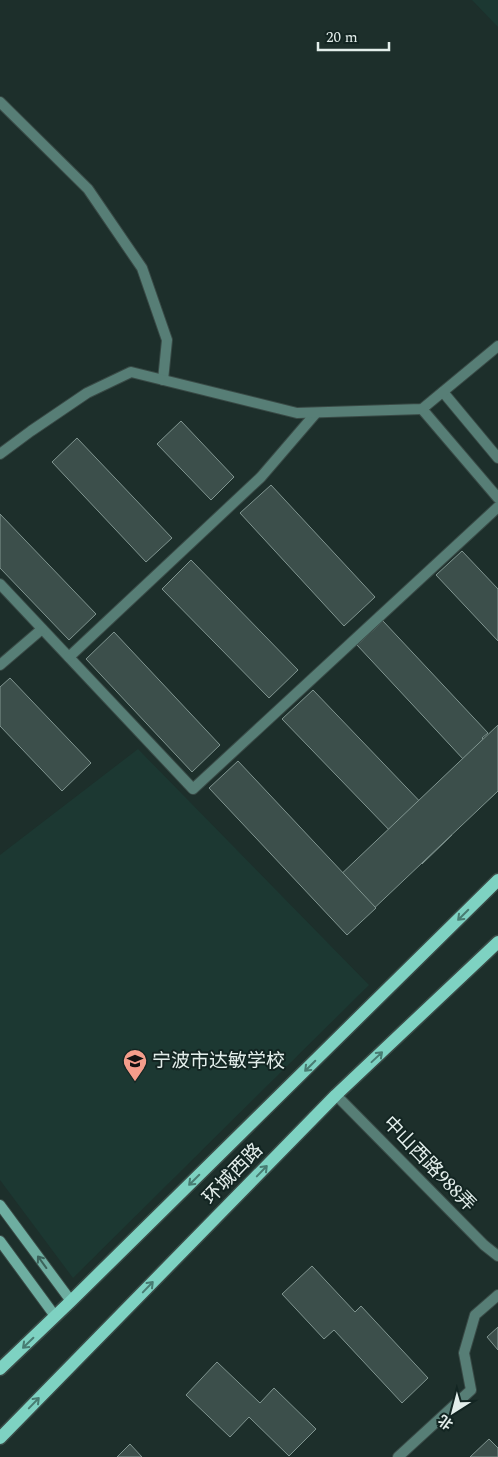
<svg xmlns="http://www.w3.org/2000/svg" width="498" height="1457" font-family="Spectral,'Noto Sans SC',serif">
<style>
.built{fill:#1c3832}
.building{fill:#3c4f4b;stroke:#809590}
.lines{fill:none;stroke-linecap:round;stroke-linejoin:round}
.lane-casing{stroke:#394a46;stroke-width:12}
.street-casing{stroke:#394a46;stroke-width:12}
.secondary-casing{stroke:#394a46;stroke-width:12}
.primary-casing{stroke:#394a46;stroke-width:15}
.lane{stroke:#577e76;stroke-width:10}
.street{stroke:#577e76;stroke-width:10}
.secondary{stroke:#6eaea1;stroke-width:10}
.primary{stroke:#7ed2c2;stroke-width:12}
.oneway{stroke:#487c72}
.oneway2{stroke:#3c635b}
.labels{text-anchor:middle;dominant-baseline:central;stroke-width:4;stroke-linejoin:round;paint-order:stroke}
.poi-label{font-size:19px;fill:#e3eeeb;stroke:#132522;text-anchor:start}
.street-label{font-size:19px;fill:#e3eeeb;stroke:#132522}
</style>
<rect width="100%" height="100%" fill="#1d2f2b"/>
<g class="built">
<polygon points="472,0 498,0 498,27"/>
<polygon points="138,749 369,985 73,1278 0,1180 0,855"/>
</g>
<g class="building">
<polygon points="181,421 234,477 211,500 157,444"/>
<polygon points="77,438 172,538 146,562 52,462"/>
<polygon points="271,485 375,597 344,626 240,513"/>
<polygon points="0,514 96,614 69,640 0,568"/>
<polygon points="462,551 498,589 498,641 436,575"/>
<polygon points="191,560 298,670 269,698 162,589"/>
<polygon points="383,621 488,733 482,738 498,755 498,791 488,800 457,767 464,760 357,645"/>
<polygon points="114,632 220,745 192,772 86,659"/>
<polygon points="10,678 91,763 62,791 0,726 0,687"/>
<polygon points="313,690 452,835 422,864 282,719"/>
<polygon points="498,725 498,791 348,933 315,899"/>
<polygon points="238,761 376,908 347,935 209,788"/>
<polygon points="312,1266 355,1312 361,1306 428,1378 402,1403 334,1330 324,1339 282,1294"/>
<polygon points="498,1327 498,1350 487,1337"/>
<polygon points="217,1362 260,1403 274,1388 316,1429 289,1456 249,1417 230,1437 186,1395"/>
<polygon points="489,1439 498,1448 498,1457 470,1457"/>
<polygon points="130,1444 142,1457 117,1457"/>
</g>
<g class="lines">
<g class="lane-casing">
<g id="lane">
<polyline points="0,584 193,789 498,507"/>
<polyline points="69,657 261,477 316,413"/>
<polyline points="0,665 42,629"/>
<polyline points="398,1457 471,1390 464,1353 475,1315 498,1295"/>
</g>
</g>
<g class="street-casing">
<g id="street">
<polyline points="0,102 88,189 142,268 167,340 163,380"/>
<polyline points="443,392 498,458"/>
<polyline points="422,409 498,498"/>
<polyline points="0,454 31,431 87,393 131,372 297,413 422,409 498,346"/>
<polyline points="336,1095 484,1245 498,1256"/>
</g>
</g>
<g class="secondary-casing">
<g id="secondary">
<polyline points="0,1205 71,1301"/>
<polyline points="0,1241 55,1316"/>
</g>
</g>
<g class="primary-casing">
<g id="primary">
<polyline points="0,1369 71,1301 498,880"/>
<polyline points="0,1438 336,1095 498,942"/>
</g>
</g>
<use href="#lane" class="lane"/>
<use href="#street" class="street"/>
<use href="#secondary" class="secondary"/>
<use href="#primary" class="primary"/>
</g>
<defs><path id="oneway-shaft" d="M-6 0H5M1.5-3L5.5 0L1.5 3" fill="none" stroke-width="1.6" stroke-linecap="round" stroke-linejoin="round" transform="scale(1.25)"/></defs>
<g class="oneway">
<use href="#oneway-shaft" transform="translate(463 915) rotate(135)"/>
<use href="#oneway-shaft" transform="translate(377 1057) rotate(-43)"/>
<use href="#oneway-shaft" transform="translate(310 1066) rotate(135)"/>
<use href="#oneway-shaft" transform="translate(262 1171) rotate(-46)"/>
<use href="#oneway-shaft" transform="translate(194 1180) rotate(135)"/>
<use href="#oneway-shaft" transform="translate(148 1287) rotate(-46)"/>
<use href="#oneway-shaft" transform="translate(28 1343) rotate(136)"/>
<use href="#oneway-shaft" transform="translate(34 1403) rotate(-46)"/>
</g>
<use class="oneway2" href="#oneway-shaft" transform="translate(42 1262) rotate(-126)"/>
<defs>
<g id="school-pin" transform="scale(1.25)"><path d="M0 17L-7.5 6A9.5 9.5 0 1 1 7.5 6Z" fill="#f49d8b" stroke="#132522"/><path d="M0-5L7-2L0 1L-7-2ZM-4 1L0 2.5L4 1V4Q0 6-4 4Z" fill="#111"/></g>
</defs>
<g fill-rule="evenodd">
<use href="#school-pin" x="135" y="1061"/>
</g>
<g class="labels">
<g class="poi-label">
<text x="152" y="1061">宁波市达敏学校</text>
</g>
<g class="street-label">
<text transform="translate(429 1164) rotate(46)">中山西路988弄</text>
<text transform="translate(233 1174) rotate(-46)">环城西路</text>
</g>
</g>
<g transform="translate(453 1412) rotate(216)" stroke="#132522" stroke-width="4" paint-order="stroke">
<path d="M0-4L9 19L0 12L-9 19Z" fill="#e3eeeb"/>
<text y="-8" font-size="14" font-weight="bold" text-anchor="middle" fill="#e3eeeb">北</text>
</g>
<path d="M318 42v8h71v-8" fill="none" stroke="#e3eeeb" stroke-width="2.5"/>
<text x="326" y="42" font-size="15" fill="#e3eeeb" stroke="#132522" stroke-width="4" paint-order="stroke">20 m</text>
</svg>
